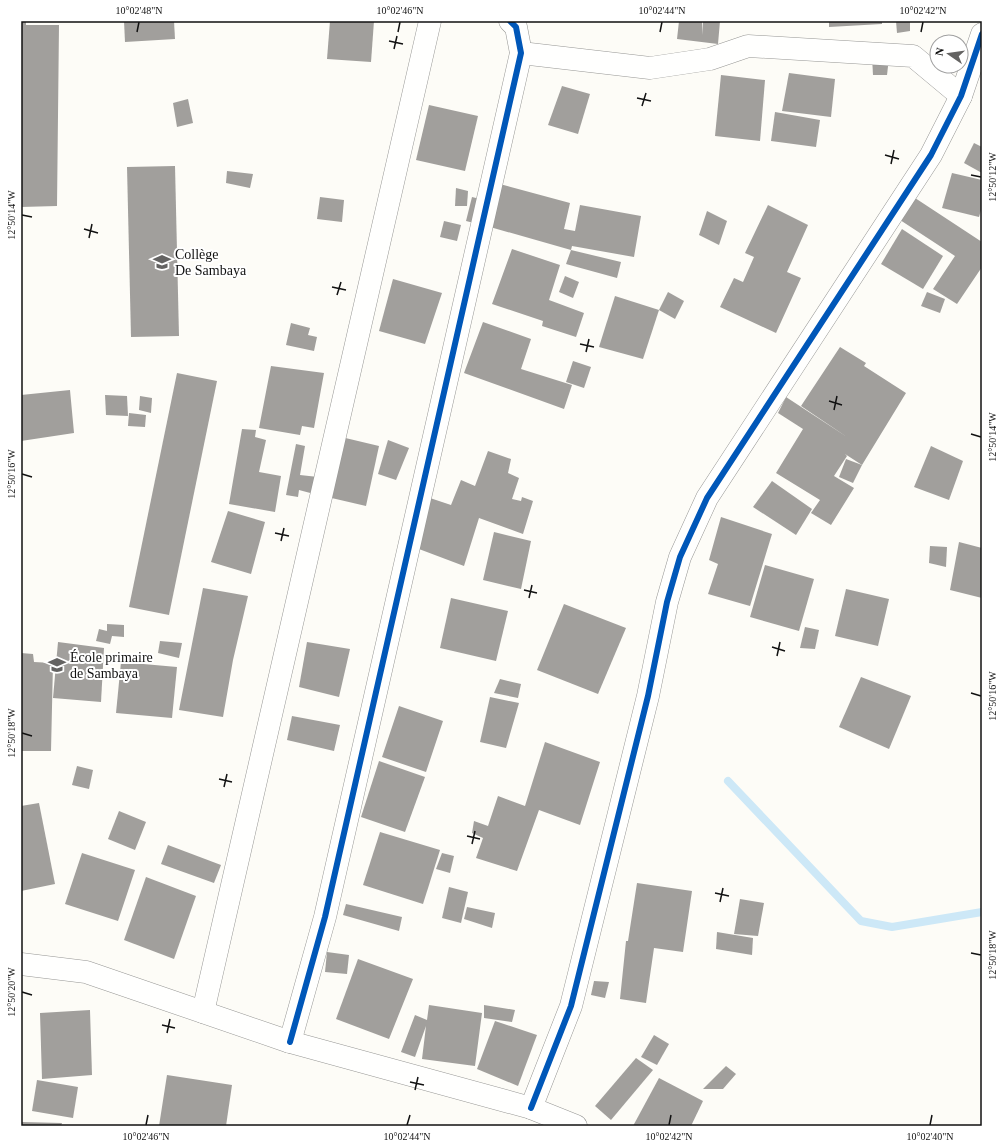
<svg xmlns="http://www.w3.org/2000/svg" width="1003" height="1147" font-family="Georgia,serif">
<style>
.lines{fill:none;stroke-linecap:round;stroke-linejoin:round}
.stream{stroke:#cde8f7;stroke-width:8}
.building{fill:#a19f9c}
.minor-casing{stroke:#979795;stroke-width:23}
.minor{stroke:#fffffe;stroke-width:22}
.cycleway-casing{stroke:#fff;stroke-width:8}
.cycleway{stroke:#0057b8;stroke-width:6}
.ticks{fill:none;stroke:#111;stroke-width:1.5}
.labels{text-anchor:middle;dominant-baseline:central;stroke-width:4;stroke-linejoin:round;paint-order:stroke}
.poi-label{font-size:14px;fill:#111;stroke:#fff;text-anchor:start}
.neatline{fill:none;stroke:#111;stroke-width:1.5}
.ticks-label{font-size:10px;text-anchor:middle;fill:#111}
</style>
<rect width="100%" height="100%" fill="#fdfcf7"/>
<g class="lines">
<polyline class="stream" points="728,781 861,921 892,927 982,912"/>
</g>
<g class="building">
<polygon points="21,21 26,21 26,25 59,25 57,206 21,207"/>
<polygon points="124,21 174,21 175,39 125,42"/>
<polygon points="330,21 374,21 371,62 327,59"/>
<polygon points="679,21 702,21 702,35 703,21 720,21 718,44 677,39"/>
<polygon points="829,21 882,21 882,24 829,27"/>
<polygon points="896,21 910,21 910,31 897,33"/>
<polygon points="872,57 889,58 887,75 873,75"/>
<polygon points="789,73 835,79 831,117 782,111"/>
<polygon points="721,75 765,80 760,141 715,136"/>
<polygon points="562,86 590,94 578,134 548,125"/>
<polygon points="188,99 193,123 177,127 173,103"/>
<polygon points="429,105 478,116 465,171 416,160"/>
<polygon points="775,112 820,120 816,147 771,141"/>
<polygon points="974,143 982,147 982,173 964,163"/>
<polygon points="175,166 179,336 131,337 127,167"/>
<polygon points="227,171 253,174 250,188 226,183"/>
<polygon points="952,173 982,180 982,207 979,217 942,208"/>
<polygon points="500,184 570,203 564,229 575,231 580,205 641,216 634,257 572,246 571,250 490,227"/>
<polygon points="456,188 468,191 467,206 455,206"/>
<polygon points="912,196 982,242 982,267 957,304 933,289 955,256 897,218"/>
<polygon points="320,197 344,200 342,222 317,219"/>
<polygon points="472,197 484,200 478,224 466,221"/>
<polygon points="768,205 808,225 787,272 801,278 776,333 720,307 734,278 743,282 754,257 745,253"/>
<polygon points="707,211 727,221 719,245 699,235"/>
<polygon points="444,221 461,225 457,241 440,237"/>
<polygon points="902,229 943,256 923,289 881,264"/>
<polygon points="512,249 560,265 549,300 584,313 576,337 542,326 543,321 492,304"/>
<polygon points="571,250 621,262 617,278 566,264"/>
<polygon points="565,276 579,282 573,298 559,292"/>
<polygon points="393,279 442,293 425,344 379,331"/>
<polygon points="668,292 684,301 675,319 659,310"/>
<polygon points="927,292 945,299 940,313 921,306"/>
<polygon points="615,296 659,310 643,359 599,347"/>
<polygon points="483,322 531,339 521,369 572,385 564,409 464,373"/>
<polygon points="291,323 310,328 308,335 317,337 314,351 286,345"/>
<polygon points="840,347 866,363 864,366 906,393 862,465 845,454 847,456 834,476 854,488 831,525 811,513 820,500 776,473 803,429 778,413 786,397 847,437 801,406"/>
<polygon points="573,361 591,367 584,388 566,382"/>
<polygon points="271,366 324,373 314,428 302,426 300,435 259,428"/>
<polygon points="177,373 217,381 169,615 129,607"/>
<polygon points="70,390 74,433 21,441 21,395"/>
<polygon points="105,395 127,396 128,416 106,415"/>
<polygon points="140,396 152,398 151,413 139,410"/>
<polygon points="129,413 146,415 145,427 128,426"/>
<polygon points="242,429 256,430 255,437 266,440 259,472 281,476 275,512 229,504"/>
<polygon points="337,436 379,446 366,506 323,496"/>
<polygon points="388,440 409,448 396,480 378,474"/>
<polygon points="296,444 305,446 300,475 318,477 314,494 299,490 298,497 286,495"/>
<polygon points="931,446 963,461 949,500 914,487"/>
<polygon points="488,451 511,459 508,473 519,478 512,499 521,501 522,497 533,501 523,534 479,518 464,566 411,546 430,498 451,505 461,480 475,486"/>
<polygon points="846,459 862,465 853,483 839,477"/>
<polygon points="772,481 812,509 796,535 753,507"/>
<polygon points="228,511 265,522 251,574 211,562"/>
<polygon points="721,517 772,534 750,606 708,594 718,564 709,560"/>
<polygon points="494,532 531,541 521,589 483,580"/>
<polygon points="959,542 982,548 982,598 950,590"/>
<polygon points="930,546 947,547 946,567 929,563"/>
<polygon points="765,565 814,579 799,631 750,617"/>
<polygon points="203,588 248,596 233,660 223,717 179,710"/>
<polygon points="846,589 889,599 878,646 835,636"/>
<polygon points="451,598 508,611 496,661 440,648"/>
<polygon points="564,604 626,628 598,694 537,670"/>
<polygon points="107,624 124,625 124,637 112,636 110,644 96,641 99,629 107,631"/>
<polygon points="805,627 819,630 815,649 800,648"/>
<polygon points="160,641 182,643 179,658 158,653"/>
<polygon points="58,642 104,648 101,702 53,698"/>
<polygon points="307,642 350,649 339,697 299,687"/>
<polygon points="21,653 33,654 34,662 53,663 51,751 21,751"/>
<polygon points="121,662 177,667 172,718 116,713"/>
<polygon points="861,677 911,696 889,749 839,727"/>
<polygon points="500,679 521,684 518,698 494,693"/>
<polygon points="490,697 519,703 506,748 480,742"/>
<polygon points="399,706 443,721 426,772 382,757"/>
<polygon points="292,716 340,725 334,751 287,740"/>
<polygon points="545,742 600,762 580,825 539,810 517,871 476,858 483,838 472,833 474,821 488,826 498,796 525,806"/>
<polygon points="379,761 425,777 405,832 361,817"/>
<polygon points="77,766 93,770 89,789 72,785"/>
<polygon points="39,803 55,884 21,891 21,806"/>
<polygon points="119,811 146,822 135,850 108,839"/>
<polygon points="380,832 440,850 423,904 363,885"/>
<polygon points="168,845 221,865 214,883 161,864"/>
<polygon points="82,853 135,870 118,921 65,904"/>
<polygon points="442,853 454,856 450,873 436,869"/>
<polygon points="146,877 196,896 174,959 124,940"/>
<polygon points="637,883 692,891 683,952 654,948 646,1003 620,999 626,941 628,941"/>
<polygon points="449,887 468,892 461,923 442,918"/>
<polygon points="740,899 764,903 758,936 734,934"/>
<polygon points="346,904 402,917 399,931 343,915"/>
<polygon points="467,907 495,913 492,928 464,919"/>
<polygon points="717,932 753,938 752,955 716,949"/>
<polygon points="327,952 349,955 347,974 325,972"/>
<polygon points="358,959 413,979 389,1039 336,1019"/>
<polygon points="594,981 609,982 605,998 591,995"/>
<polygon points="429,1005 482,1013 475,1066 422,1059 426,1026 415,1057 401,1052 415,1015 427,1020"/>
<polygon points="484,1005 515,1010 512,1022 484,1018"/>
<polygon points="90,1010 92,1075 42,1079 40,1013"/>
<polygon points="495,1021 537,1035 518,1086 477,1069"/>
<polygon points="654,1035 669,1044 657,1065 641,1057"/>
<polygon points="636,1058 653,1070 611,1120 595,1106"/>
<polygon points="726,1066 736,1074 723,1089 703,1089"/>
<polygon points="167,1075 232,1085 226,1126 159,1126"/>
<polygon points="659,1078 703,1101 691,1126 633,1126"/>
<polygon points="37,1080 78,1087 73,1118 32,1111"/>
<polygon points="22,1122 62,1123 61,1126 22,1126"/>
</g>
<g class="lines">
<g class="minor-casing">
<g id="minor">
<polyline points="521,53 650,68 710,59 748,46 913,56 961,96"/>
<polyline points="21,964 86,972 290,1042 531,1108 576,1126"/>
<polyline points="203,1012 430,21"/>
<polyline points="290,1042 325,917 521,53 516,27 510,21"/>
<polyline points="531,1108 571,1006 648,696 667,602 680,557 707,498 931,155 961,96 982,34"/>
</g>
</g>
<use href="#minor" class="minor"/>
<g class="cycleway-casing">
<g id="cycleway">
<polyline points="290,1042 325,917 521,53 516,27 510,21"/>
<polyline points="531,1108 571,1006 648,696 667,602 680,557 707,498 931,155 961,96 982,34"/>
</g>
</g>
<use href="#cycleway" class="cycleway"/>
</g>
<path class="ticks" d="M 137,32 L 139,22M 398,32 L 400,22M 660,32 L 662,22M 921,32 L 923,22M 389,41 L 403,44M 394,49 L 397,36M 637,98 L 651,101M 642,106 L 646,93M 885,155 L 899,159M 891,164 L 894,150M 971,175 L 981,177M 22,215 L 32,217M 84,229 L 98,233M 89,238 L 92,224M 332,287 L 346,290M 337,295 L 341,282M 580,344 L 594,347M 586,352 L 589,339M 829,401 L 842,405M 834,410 L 837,396M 971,434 L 981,437M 22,474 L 32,477M 275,533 L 289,536M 281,541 L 284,528M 524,590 L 537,593M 529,598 L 532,585M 772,647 L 785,651M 777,656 L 780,642M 971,693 L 981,696M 22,733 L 32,736M 219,779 L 232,782M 224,787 L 227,774M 467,836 L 480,839M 472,844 L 475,831M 715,893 L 729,896M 720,902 L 723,888M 971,953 L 981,955M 22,992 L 32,995M 162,1025 L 175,1028M 167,1033 L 170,1019M 410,1082 L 424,1085M 415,1090 L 418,1077M 146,1125 L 148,1115M 407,1125 L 410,1115M 669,1125 L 671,1115M 930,1125 L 932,1115"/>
<defs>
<g id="school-bare" transform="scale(1.38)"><path d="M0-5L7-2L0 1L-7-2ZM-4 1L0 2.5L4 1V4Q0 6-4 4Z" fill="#646362" stroke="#fff" stroke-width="2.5" paint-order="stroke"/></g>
</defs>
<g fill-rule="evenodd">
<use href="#school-bare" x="162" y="262"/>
<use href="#school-bare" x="57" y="665"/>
</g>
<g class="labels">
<g class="poi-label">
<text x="175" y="254">Collège<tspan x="175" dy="16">De Sambaya</tspan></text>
<text x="70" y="657">École primaire<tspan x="70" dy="16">de Sambaya</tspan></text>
</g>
</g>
<rect width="1003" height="1147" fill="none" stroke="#ffffff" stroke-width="44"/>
<g transform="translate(949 54) rotate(283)"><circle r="19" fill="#ffffff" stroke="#a0a0a0"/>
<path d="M0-3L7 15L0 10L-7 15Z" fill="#646362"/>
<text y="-6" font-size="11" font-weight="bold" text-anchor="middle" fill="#111111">N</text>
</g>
<rect x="22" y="22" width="959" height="1103" class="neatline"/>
<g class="ticks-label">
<text x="139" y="14">10°02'48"N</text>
<text x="400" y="14">10°02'46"N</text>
<text x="662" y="14">10°02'44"N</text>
<text x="923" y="14">10°02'42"N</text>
<text transform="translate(992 177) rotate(-90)" y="4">12°50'12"W</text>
<text transform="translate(11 215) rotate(-90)" y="4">12°50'14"W</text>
<text transform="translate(992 437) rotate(-90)" y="4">12°50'14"W</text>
<text transform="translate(11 474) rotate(-90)" y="4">12°50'16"W</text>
<text transform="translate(992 696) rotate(-90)" y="4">12°50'16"W</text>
<text transform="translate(11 733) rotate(-90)" y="4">12°50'18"W</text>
<text transform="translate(992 955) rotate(-90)" y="4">12°50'18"W</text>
<text transform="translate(11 992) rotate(-90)" y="4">12°50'20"W</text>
<text x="146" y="1140">10°02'46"N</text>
<text x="407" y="1140">10°02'44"N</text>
<text x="669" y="1140">10°02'42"N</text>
<text x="930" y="1140">10°02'40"N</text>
</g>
</svg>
